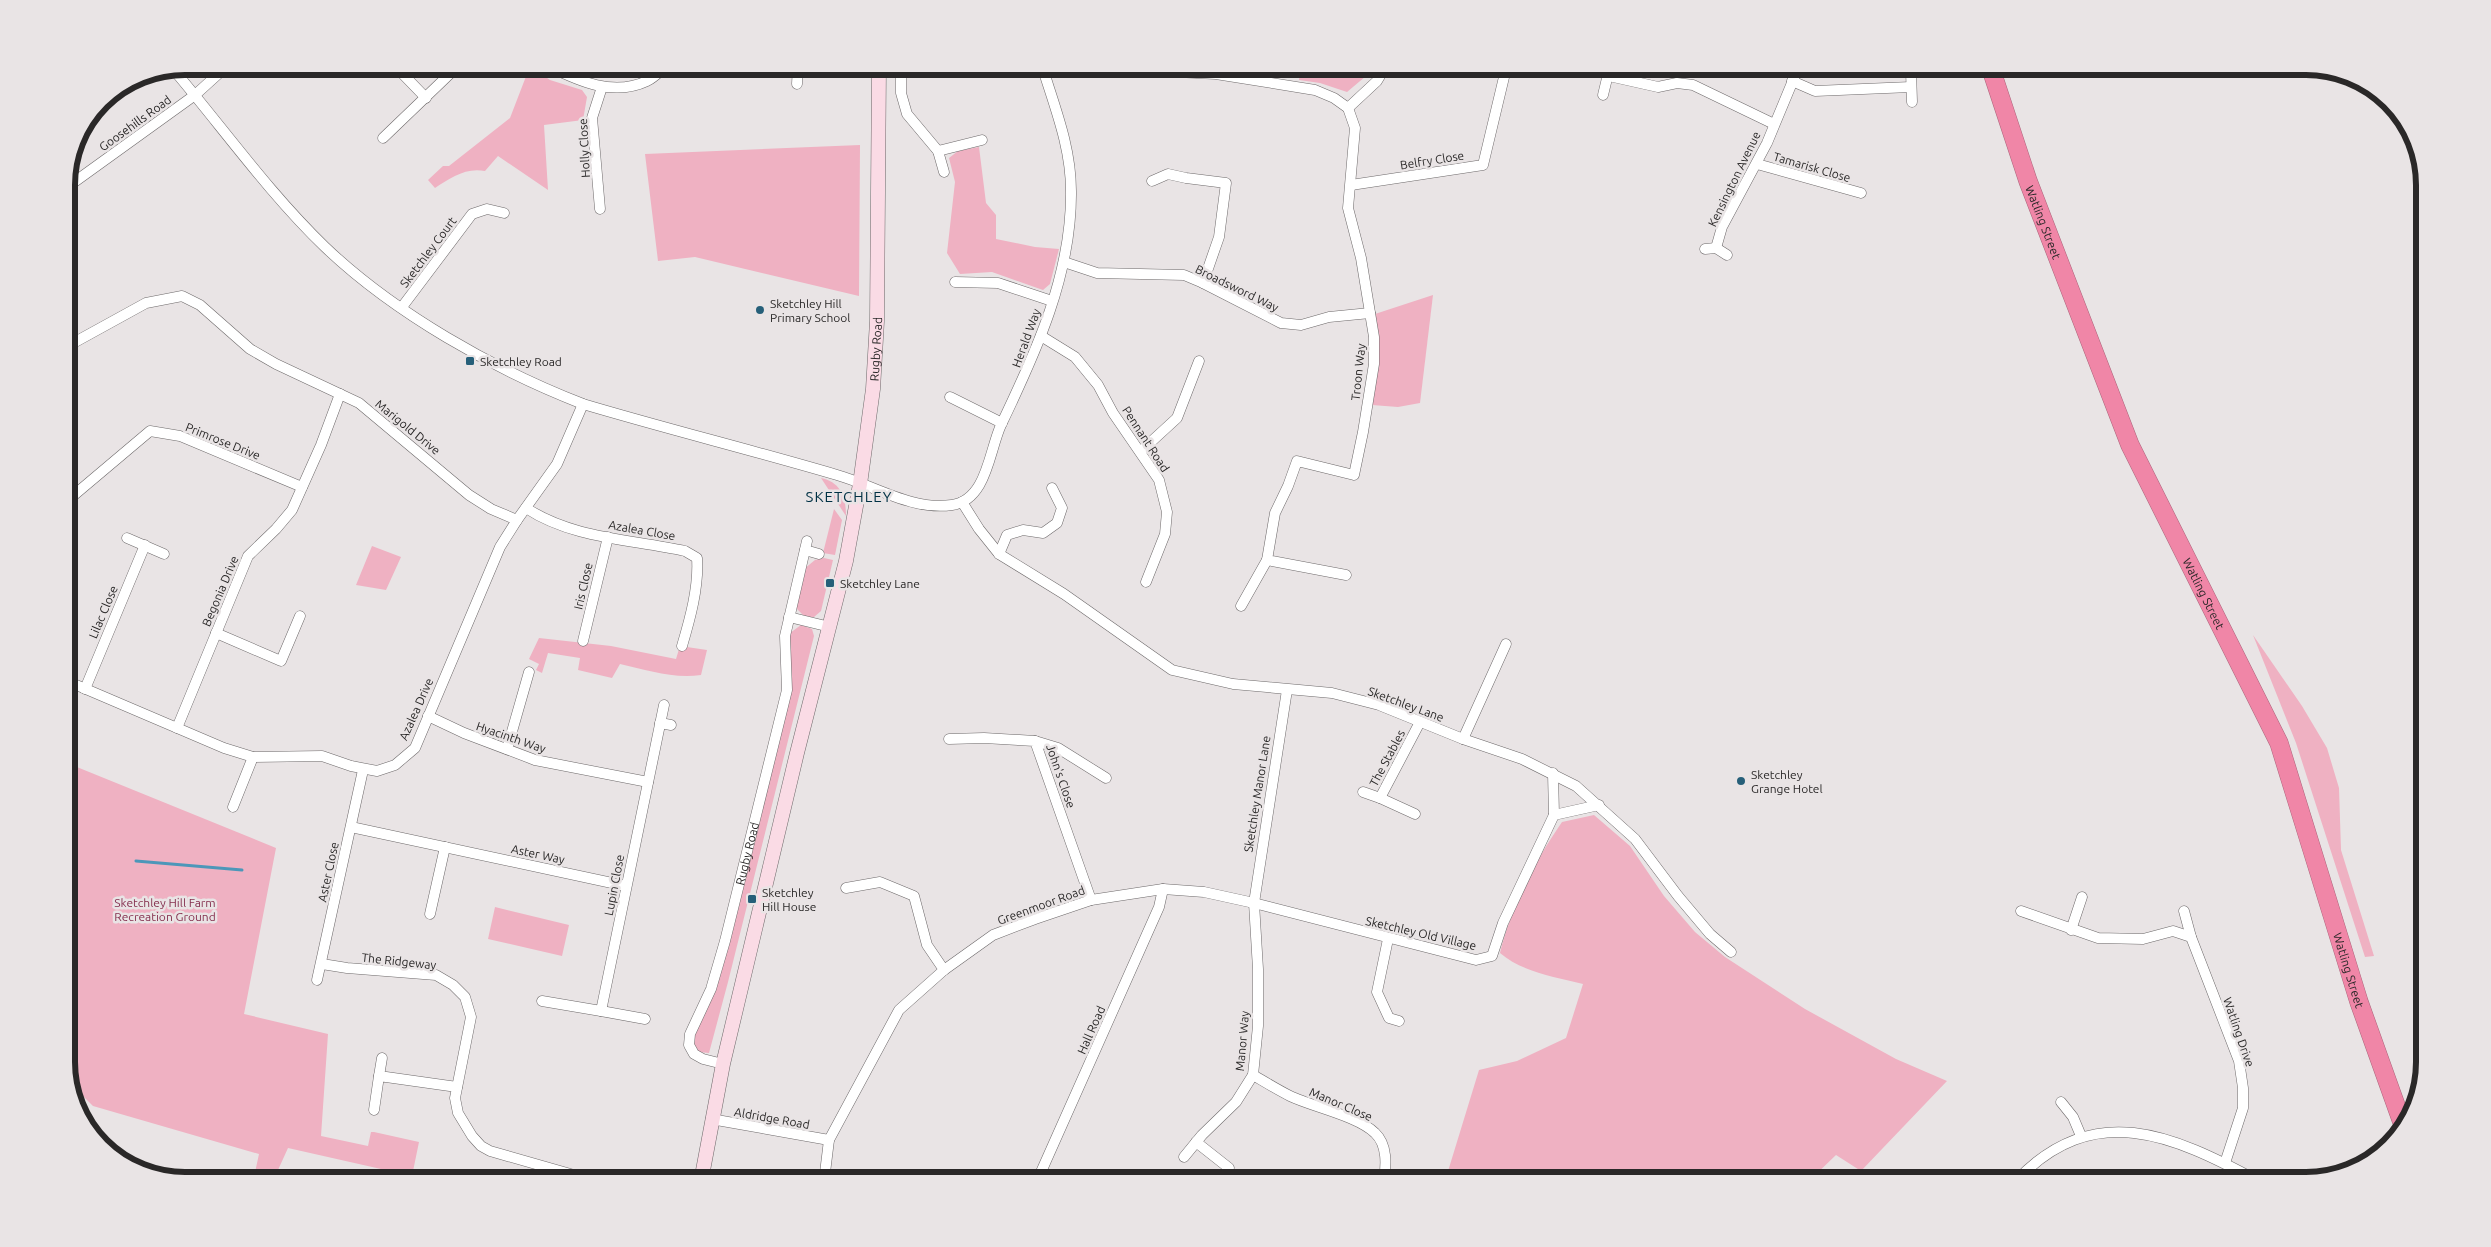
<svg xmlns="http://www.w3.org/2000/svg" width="2491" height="1247" font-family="Ubuntu,sans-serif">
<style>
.green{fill:#efb1c2}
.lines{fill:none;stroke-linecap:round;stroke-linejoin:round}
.stream{stroke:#4c97b9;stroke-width:3}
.street-casing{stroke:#6d696a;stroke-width:11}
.secondary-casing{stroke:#6d696a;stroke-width:15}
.highway-casing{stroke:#ab657b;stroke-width:19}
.street{stroke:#fff;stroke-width:10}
.secondary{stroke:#fadbe5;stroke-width:14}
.highway{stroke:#f086a7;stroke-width:18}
.poi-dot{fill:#265f79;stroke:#e9e4e5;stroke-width:2}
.labels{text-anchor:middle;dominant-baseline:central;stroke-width:5;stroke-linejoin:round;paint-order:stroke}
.street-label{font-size:12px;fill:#2a2828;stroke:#e9e4e5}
.poi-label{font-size:12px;fill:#2a2828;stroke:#e9e4e5;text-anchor:start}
.park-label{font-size:12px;fill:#85304f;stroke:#e9e4e5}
.quarter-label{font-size:15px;letter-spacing:1px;fill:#003144;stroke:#e9e4e5}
.rim{fill:none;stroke:#2a2828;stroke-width:6}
</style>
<rect width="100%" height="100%" fill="#e9e4e5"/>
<g class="green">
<path d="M 530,66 L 550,80 L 582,90 L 587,97 L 583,120 L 544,125 L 548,190 L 498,156 L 485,171 C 466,167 450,178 435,188 L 428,180 L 443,166 L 449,166 L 510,118 Z"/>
<polygon points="1301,66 1373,66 1372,71 1347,92 1320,83 1299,80"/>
<polygon points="860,145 859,296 695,257 658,261 645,154"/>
<polygon points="979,147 986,203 996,215 996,239 1035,247 1059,249 1050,284 1043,290 992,272 960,274 947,253 955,182 949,158 958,151"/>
<polygon points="1433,295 1420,403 1398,407 1372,405 1375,314"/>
<path d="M 821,478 C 841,482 846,498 846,516 Z"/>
<polygon points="834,509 842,520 835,555 823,553"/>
<polygon points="372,546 401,557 386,590 356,585"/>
<polygon points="824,558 833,560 821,611 814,617 805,617 797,609 796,603 804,569 815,560"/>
<polygon points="801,625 812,629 814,636 728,982 709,1053 699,1052 693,1046 694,1032 698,1025 786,697 790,633"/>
<polygon points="2253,635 2302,706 2327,748 2339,788 2341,850 2374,956 2365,957 2296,743"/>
<path d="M 539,638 L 611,646 L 676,659 L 680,646 L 707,650 L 701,675 C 673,679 647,670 620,664 L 612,678 L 578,670 L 580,658 L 548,653 L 542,673 L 536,670 L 539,664 L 529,659 Z"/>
<polygon points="67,763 276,848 244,1014 328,1034 321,1136 368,1146 371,1132 374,1132 419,1142 412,1176 288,1148 273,1181 254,1177 259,1154 93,1106 78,1091 67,1064"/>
<path d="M 1594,815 L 1630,846 L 1664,896 L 1695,932 L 1725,957 L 1805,1009 L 1896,1059 L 1947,1081 L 1861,1171 L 1836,1155 L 1809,1181 L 1445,1181 L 1479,1070 L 1517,1061 L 1566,1038 L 1583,984 C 1555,977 1522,972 1500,953 C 1511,907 1535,861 1562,822 Z"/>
<polygon points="495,907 569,925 562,956 488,939"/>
</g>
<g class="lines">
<polyline class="stream" points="136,861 242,870"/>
<g class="street-casing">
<g id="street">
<polyline points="395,66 426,98"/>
<path d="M 548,66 C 579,81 613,97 647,81 C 654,78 660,71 666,66"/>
<polyline points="901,66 901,93 907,114 938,151 944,172"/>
<polyline points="1151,66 1177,72 1216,74 1315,90 1334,98 1348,108 1355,128 1348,208 1361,258 1374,337 1374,364 1363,432 1354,475 1297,461 1288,486 1275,513 1267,560 1346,575"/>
<path d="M 173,69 C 223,128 269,193 325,247 C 394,313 495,370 583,404 C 667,429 752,450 837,475 C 873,485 912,511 952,505 C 987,500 989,451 1001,425 C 1036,352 1072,274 1071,191 C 1071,147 1055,108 1042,66"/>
<polyline points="1911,71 1912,102"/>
<polyline points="1609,76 1658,87 1677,83 1693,85 1774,124"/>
<polyline points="1792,81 1815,91 1911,87"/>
<polyline points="797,84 798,66"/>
<polyline points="1603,95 1610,66"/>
<polyline points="1348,108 1377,81 1386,66"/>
<polyline points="383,138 458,66"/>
<polyline points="938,151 982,140"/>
<polyline points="1757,164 1861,193"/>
<polyline points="1152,181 1168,174 1186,178 1226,183 1219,237 1203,283"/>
<polyline points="1351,185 1483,165 1505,73"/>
<polyline points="66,188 195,95 227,66"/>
<polyline points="600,209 592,118 602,87"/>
<polyline points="1716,248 1722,227 1767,143 1799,66"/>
<polyline points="1705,249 1716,248 1727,255"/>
<polyline points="1064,262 1097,273 1184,275 1203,283 1281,323 1301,325 1329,317 1370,313"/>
<polyline points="955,282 998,283 1052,301"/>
<polyline points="402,307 472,214 487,209 504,213"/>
<polyline points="1041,336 1075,357 1098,385 1113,413 1159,480 1167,512 1165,534 1146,582"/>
<polyline points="66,347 146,303 182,296 200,305 250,349 276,364 359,403 469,495 491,509 517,520"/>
<polyline points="950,397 1002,423"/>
<polyline points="1141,451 1177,418 1199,361"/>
<polyline points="67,501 150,431 180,436 302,487"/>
<polyline points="962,502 979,529 999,554 1064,594 1172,670 1233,684 1332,693 1379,705 1463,739 1522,759 1576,786 1635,839 1678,896 1710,934 1731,952"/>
<path d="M 526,508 C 573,539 631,539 685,551 L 697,558 C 699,587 690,619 682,646"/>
<polyline points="127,538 164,554"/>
<polyline points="805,550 819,554"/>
<polyline points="999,554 1007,535 1023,530 1043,533 1057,523 1062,508 1052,488"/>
<polyline points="1241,606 1267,560"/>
<polyline points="789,617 830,627"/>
<polyline points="216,633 281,661 300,616"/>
<polyline points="583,641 608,537"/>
<polyline points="67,681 224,748 253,757 322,756 351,766 377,771 395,765 415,748 500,547 517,520 557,464 583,404"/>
<polyline points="85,689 145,545"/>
<polyline points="428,716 464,733 535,760 648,782"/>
<polyline points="660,723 671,725"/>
<polyline points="177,728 248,556 276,529 292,510 321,445 340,394"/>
<polyline points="949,739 984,738 1035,741 1091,900"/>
<polyline points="1463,739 1506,644"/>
<polyline points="1035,741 1058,748 1106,778"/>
<polyline points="507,749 529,672"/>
<polyline points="1553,773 1554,815"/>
<polyline points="1363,792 1380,798"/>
<polyline points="233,807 253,757"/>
<polyline points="1415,814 1380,798 1420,722"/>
<polyline points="351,827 626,886"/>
<polyline points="846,888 880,882 914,896 927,945 944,970"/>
<polyline points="2021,911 2098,938 2143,939 2173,931 2191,937"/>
<polyline points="2184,911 2191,937 2239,1061 2243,1088 2243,1108 2225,1163"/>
<polyline points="430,914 445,847"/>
<polyline points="2071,930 2082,897"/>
<polyline points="1388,939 1377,992 1389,1018 1399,1021"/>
<polyline points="322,964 347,968 436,975 453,985 465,997 471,1017 455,1098 458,1113 472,1136 481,1146 490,1151 595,1181"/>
<polyline points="317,980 363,770"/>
<polyline points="542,1001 601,1011 664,705"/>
<polyline points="601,1011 645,1019"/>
<path id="s1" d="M 723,1064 L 703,1059 L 694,1054 L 689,1045 L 690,1034 L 711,989 L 725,941 L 787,690 L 785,636 L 807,541"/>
<path d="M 1253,1075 C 1265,1082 1278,1090 1290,1096 C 1313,1107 1358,1116 1375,1133 C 1388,1145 1386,1166 1384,1181"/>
<polyline points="379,1076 382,1058"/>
<polyline points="2061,1102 2073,1117 2081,1136"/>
<polyline points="374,1110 379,1076 457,1087"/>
<polyline points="711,1119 829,1140"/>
<polyline points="1196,1142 1229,1168"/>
<polyline points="1184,1157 1202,1135 1236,1102 1253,1075 1258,1026 1258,969 1254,903 1287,690"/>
<polyline points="826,1174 844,1181"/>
<polyline points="824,1181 829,1140 899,1010 944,970 993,935 1035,919 1091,900 1163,889 1204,892 1254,903 1476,960 1492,956 1503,923 1554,815 1599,805"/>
<polyline points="1037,1181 1159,907 1163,889"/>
<path d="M 2016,1181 C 2093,1099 2173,1135 2258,1181"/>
</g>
</g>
<g class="secondary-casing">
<g id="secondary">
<path id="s2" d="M 701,1181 L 723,1064 L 797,753 L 846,561 L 860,484 L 873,389 L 877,321 L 879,66"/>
</g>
</g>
<g class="highway-casing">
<g id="highway">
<path id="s3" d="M 1990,66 L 2028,181 L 2130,445 L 2279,743 L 2359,1002 L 2403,1125"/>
</g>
</g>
<use href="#street" class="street"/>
<use href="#secondary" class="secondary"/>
<use href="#highway" class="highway"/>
</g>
<g class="poi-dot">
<circle cx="760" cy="310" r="5"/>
<rect x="465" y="356" width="10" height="10" rx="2.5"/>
<rect x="825" y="578" width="10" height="10" rx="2.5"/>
<circle cx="1741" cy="781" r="5"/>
<rect x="747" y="894" width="10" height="10" rx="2.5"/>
</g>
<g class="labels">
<g class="street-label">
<text transform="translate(135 123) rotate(-36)">Goosehills Road</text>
<text transform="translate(584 148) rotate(-93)">Holly Close</text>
<text transform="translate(1432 160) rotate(-9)">Belfry Close</text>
<text transform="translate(1812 167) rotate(16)">Tamarisk Close</text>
<text transform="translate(1734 179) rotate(-64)">Kensington Avenue</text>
<text stroke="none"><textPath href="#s3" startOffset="165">Watling Street</textPath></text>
<text transform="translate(428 252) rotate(-53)">Sketchley Court</text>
<text transform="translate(1237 288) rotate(26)">Broadsword Way</text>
<text transform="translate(1026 338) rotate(-70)">Herald Way</text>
<text stroke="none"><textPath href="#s2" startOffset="851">Rugby Road</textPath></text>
<text transform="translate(1358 372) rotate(-84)">Troon Way</text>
<text transform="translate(408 427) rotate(39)">Marigold Drive</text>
<text transform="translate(1146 439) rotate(57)">Pennant Road</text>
<text transform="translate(223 441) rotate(22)">Primrose Drive</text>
<text transform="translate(642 530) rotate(10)">Azalea Close</text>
<text transform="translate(583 586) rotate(-77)">Iris Close</text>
<text transform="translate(220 591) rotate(-67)">Begonia Drive</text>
<text stroke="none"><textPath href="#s3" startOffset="570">Watling Street</textPath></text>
<text transform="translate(103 612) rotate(-67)">Lilac Close</text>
<text transform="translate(1406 704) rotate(20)">Sketchley Lane</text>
<text transform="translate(416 709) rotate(-66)">Azalea Drive</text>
<text transform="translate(511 737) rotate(19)">Hyacinth Way</text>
<text transform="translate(1387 758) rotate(-62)">The Stables</text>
<text transform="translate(1061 776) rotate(71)">John's Close</text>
<text transform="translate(1257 794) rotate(-81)">Sketchley Manor Lane</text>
<text stroke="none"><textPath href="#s1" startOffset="242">Rugby Road</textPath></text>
<text transform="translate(538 854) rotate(12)">Aster Way</text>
<text transform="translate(328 872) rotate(-78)">Aster Close</text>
<text transform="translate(614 885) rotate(-79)">Lupin Close</text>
<text transform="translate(1041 905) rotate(-20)">Greenmoor Road</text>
<text transform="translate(1421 933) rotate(13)">Sketchley Old Village</text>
<text transform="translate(399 961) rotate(6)">The Ridgeway</text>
<text stroke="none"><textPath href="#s3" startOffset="975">Watling Street</textPath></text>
<text transform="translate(1091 1030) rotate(-66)">Hall Road</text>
<text transform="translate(2239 1032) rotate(71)">Watling Drive</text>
<text transform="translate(1242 1041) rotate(-85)">Manor Way</text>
<text transform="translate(1341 1104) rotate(23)">Manor Close</text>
<text transform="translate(772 1118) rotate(10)">Aldridge Road</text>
</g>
<g class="poi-label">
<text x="770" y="303">Sketchley Hill<tspan x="770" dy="14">Primary School</tspan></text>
<text x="480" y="361">Sketchley Road</text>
<text x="840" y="583">Sketchley Lane</text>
<text x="1751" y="774">Sketchley<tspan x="1751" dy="14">Grange Hotel</tspan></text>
<text x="762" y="892">Sketchley<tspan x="762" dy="14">Hill House</tspan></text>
</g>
<g class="park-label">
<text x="165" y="902">Sketchley Hill Farm<tspan x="165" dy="14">Recreation Ground</tspan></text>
</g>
<g class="quarter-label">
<text x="849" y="496">SKETCHLEY</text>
</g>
</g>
<path d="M0 0H2491V1247H0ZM185 75H2306A110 110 0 0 1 2416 185V1062A110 110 0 0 1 2306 1172H185A110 110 0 0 1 75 1062V185A110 110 0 0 1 185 75Z" fill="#e9e4e5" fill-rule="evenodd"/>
<path class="rim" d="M185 75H2306A110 110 0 0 1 2416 185V1062A110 110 0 0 1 2306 1172H185A110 110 0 0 1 75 1062V185A110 110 0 0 1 185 75Z"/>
</svg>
